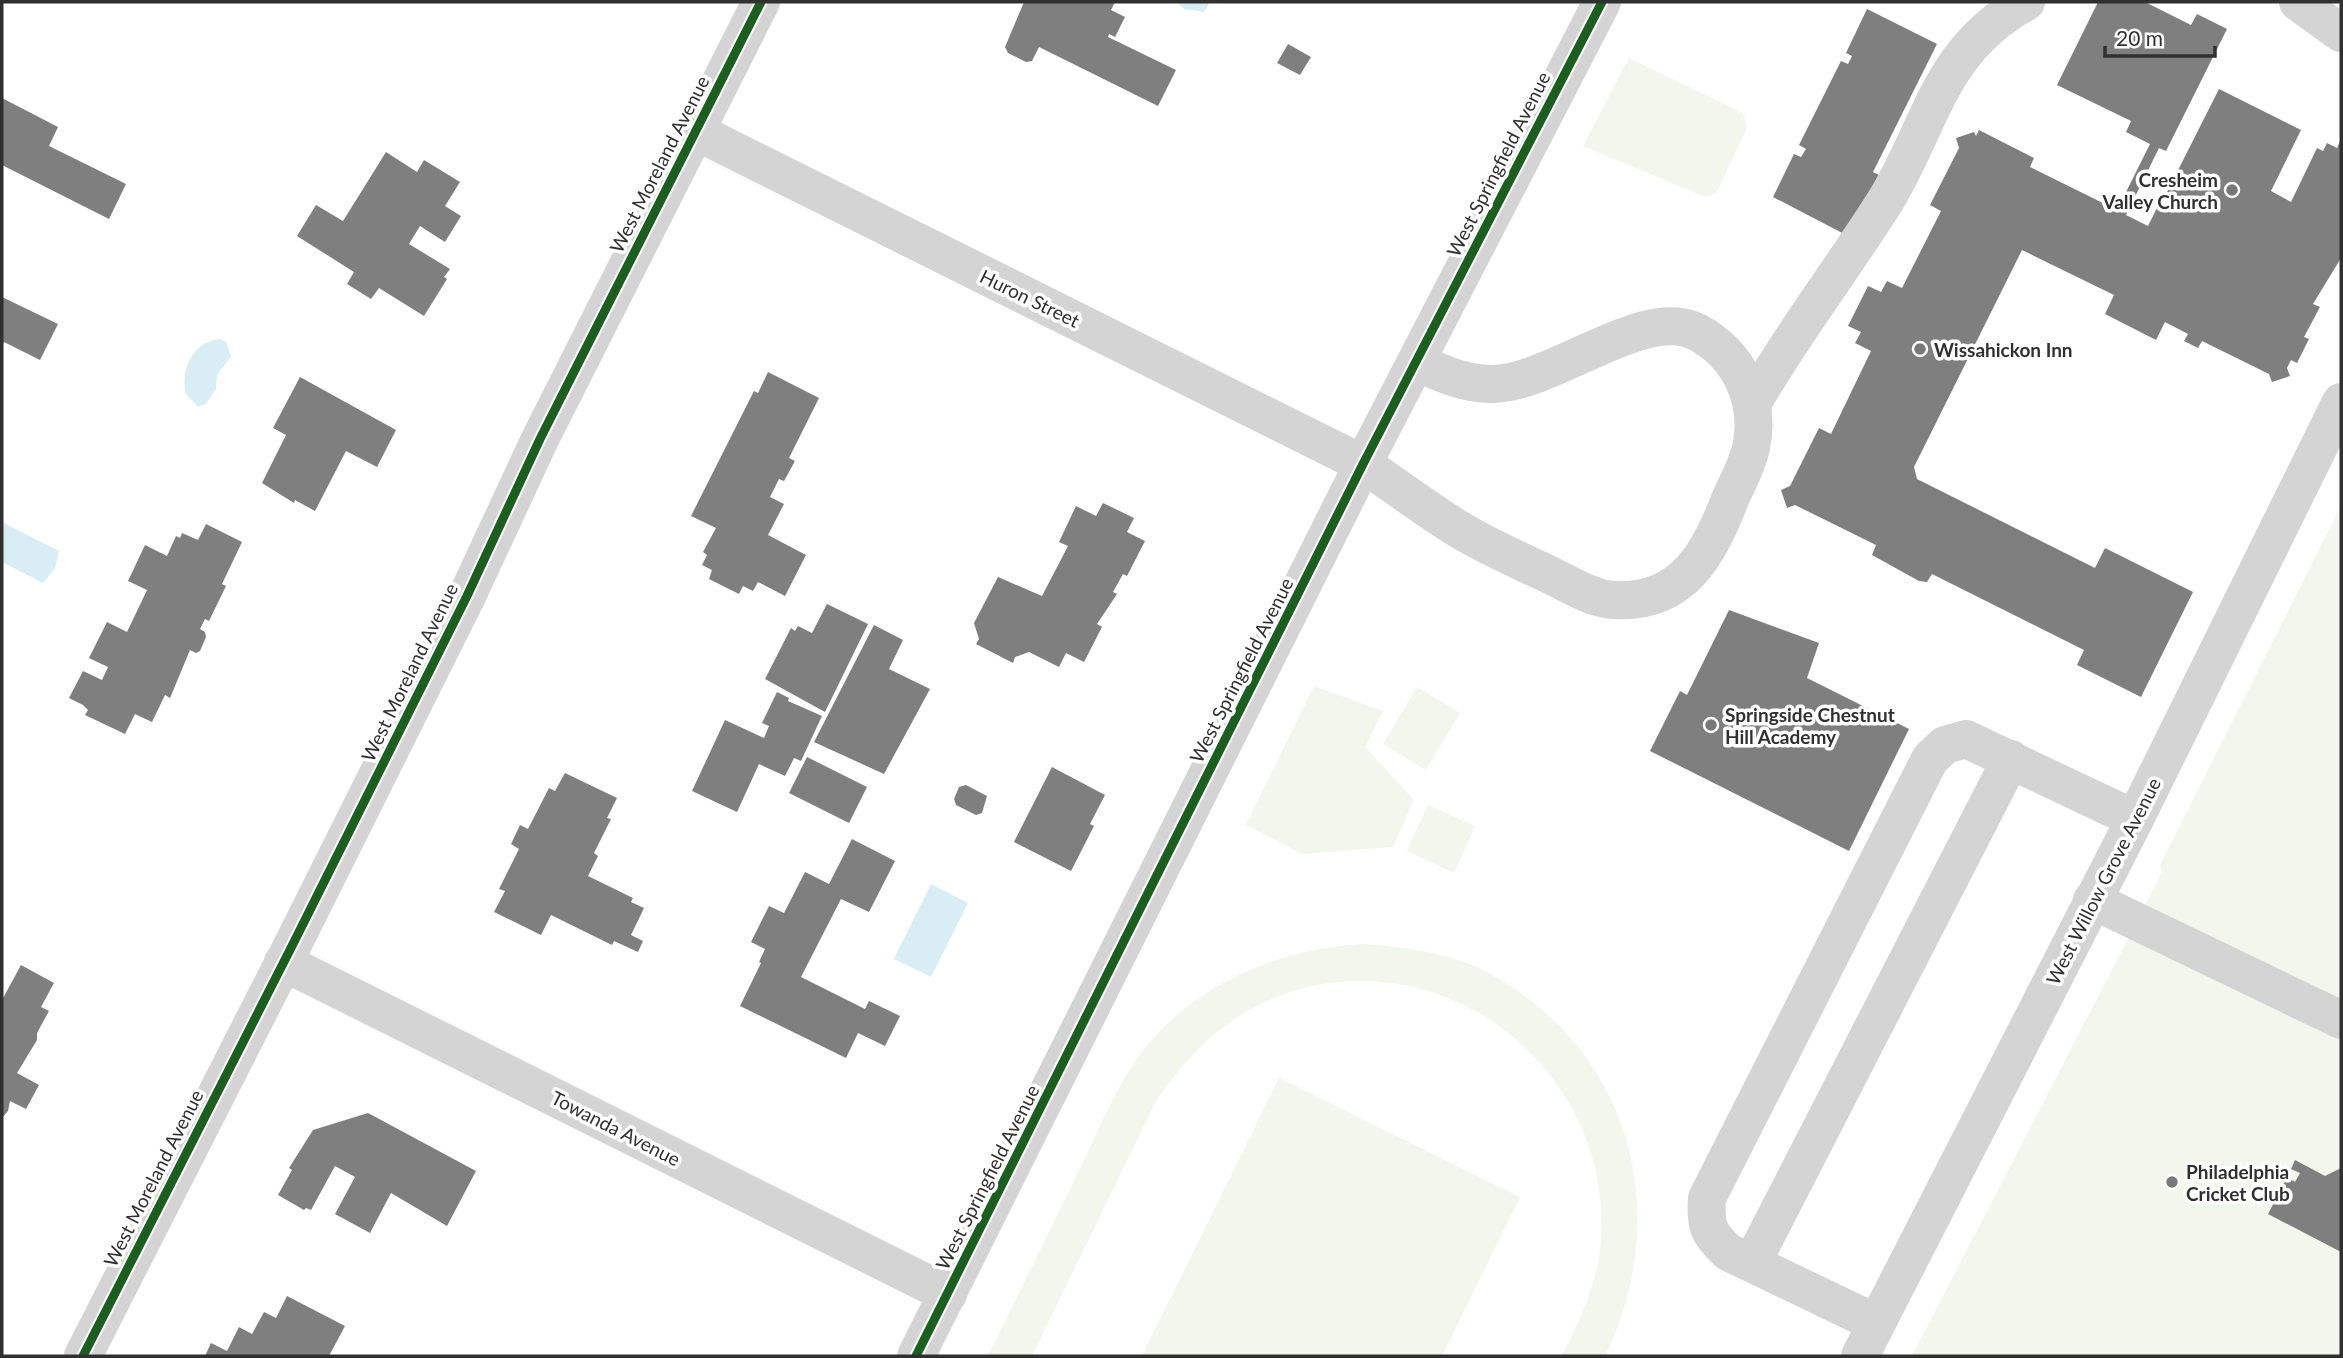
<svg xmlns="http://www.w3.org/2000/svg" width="2343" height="1358" font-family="Lato,sans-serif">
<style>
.green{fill:#f3f6ec}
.water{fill:#d8eef4}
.building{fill:#7f7f7f}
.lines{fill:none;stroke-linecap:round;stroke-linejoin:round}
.minor{stroke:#d4d4d4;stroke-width:38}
.cycleway-casing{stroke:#fff;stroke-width:13}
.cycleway{stroke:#1b5e20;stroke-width:9}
.poi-dot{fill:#787878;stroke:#fff;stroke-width:2.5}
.labels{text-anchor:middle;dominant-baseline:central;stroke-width:7;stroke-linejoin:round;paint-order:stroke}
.street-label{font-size:19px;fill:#303030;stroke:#fff}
.poi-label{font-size:19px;font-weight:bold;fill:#303030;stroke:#fff;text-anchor:start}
</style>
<rect width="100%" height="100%" fill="#fff"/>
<g class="green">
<polygon points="1629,58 1743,113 1747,128 1716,193 1705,197 1583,146"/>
<polygon points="2341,506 2341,1356 1912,1356 2144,908 2162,872 2160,865"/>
<polygon points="1314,686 1383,711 1365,747 1414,800 1393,847 1302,854 1246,825"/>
<polygon points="1417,687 1460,713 1426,770 1383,744"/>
<polygon points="1428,805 1475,826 1454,873 1407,851"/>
<path d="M 1361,944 C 1405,947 1451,952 1490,974 C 1632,1051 1674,1215 1605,1356 L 1562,1356 C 1580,1320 1598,1282 1601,1241 C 1614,1054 1412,915 1244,1013 C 1207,1035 1179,1067 1155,1103 L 1032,1356 L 988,1356 C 1017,1297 1046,1238 1075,1179 C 1097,1135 1115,1085 1146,1047 C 1200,981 1278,950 1361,944 Z"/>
<polygon points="1279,1078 1520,1197 1442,1356 1142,1356"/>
</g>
<g class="water">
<polygon points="1177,2 1210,2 1204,12 1184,9"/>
<path d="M 220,339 L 226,342 L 231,356 L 217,375 L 216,389 L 206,404 L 198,407 L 186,394 C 180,370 193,341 220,339 Z"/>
<polygon points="2,522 59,551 55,568 43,583 2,562"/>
<polygon points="931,884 968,903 931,977 894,959"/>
</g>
<g class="building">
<polygon points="1024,2 1115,2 1111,10 1125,17 1115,37 1109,34 1108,37 1176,70 1158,106 1039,47 1032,61 1026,62 1008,53 1005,47"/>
<polygon points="2098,2 2145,2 2191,25 2197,14 2227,29 2166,151 2159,148 2126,215 2148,226 2157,208 2163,211 2169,200 2164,198 2219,89 2301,130 2271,191 2291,202 2317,148 2323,151 2327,143 2337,148 2341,139 2341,258 2313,304 2320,307 2304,337 2309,339 2297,363 2291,360 2287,368 2290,376 2272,382 2269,374 2202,341 2198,348 2184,341 2188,334 2165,322 2156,340 2105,314 2114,295 2022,250 1914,467 1917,479 2095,568 2105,548 2193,592 2141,697 2077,665 2084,650 1932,574 1927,582 1919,581 1872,555 1876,545 1795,505 1787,508 1781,490 1790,486 1819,428 1831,434 1871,351 1855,343 1861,332 1848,326 1868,286 1881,292 1887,281 1902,288 1941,211 1930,205 1959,148 1956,138 1974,132 1976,136 1979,130 2034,158 2030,167 2117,210 2150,144 2126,132 2131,121 2057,85"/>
<polygon points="1867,9 1937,44 1873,172 1881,176 1850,237 1773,197 1794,154 1801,157 1806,149 1799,145 1841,61 1848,64 1852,56 1846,53"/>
<polygon points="1288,44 1311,57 1300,75 1277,63"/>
<polygon points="2,98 58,127 49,146 126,184 109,219 2,165"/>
<polygon points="386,152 417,172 424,160 460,182 445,206 461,216 445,242 420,226 409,244 450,269 444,277 447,279 424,316 379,288 371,299 347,284 354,272 297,236 316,205 343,221"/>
<polygon points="2,297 58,324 40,360 4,342 2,346"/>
<polygon points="768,372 819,398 789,458 795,461 784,481 779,479 770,497 784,504 768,535 806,555 785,596 758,582 753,591 743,586 739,594 709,579 712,570 702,565 707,555 703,552 716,528 691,516 754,391 758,393"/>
<polygon points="300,377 396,430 377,467 346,451 315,511 295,500 294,503 262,483 286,435 273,428"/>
<polygon points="1103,503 1134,518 1127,532 1145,541 1127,576 1123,574 1113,592 1117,594 1097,624 1102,627 1084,662 1066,653 1059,667 1029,652 1015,657 1013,663 976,644 979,639 974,623 998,577 1042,596 1068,546 1059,542 1076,506 1096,516"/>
<polygon points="206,524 242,542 222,584 226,586 209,621 205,619 200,629 205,632 206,637 200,651 196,653 190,650 170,698 165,695 152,722 135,714 125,734 85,715 88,710 83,705 69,698 83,671 102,680 108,667 89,658 107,622 127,632 147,590 128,581 145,545 167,556 176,536 180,538 182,533 198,540"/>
<polygon points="827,604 868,624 825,712 765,679 791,628 795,631 798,626 812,633"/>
<polygon points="1729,610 1819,643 1807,678 1909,729 1849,851 1650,751 1680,691 1687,695"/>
<polygon points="874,625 903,640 889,669 930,689 884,774 814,742"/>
<polygon points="777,692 789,698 788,701 822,716 801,761 794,758 785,776 759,764 737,812 692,791 725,720 764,738 769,726 762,723"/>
<polygon points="807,757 867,787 849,823 789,793"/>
<polygon points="1052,767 1105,795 1090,824 1094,826 1071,871 1014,842"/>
<polygon points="565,773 617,798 607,818 611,819 594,853 598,856 588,876 633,898 631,902 644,908 631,935 643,941 638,952 614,941 612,945 551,915 541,935 494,912 505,891 499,889 519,849 511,844 520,825 528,829 549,788 555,791"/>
<polygon points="966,785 987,796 982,813 976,815 956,805 954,799 959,787"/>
<polygon points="852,839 895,861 869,912 841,899 801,977 865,1009 869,1001 900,1016 885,1046 858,1033 846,1058 740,1006 761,963 759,962 765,949 751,942 769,906 784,913 805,872 829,884"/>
<polygon points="21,965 54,983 41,1007 49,1011 37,1033 37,1040 17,1073 39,1085 26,1109 10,1101 8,1111 2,1118 2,1000"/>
<polygon points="368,1113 476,1171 447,1226 391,1193 370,1233 335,1214 355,1177 335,1166 311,1210 306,1208 304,1210 278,1195 292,1170 289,1168 313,1130"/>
<polygon points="2295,1160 2325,1176 2341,1168 2341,1252 2268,1214 2287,1177 2295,1182 2300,1173 2291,1169"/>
<polygon points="287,1296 345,1326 329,1356 205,1356 211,1343 227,1351 239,1327 252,1334 264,1312 276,1318"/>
</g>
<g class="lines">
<g class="minor">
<polyline points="2298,2 2341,33"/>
<path d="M 697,132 L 1363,464 C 1396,486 1427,510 1460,530 C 1490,548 1523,562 1554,577 C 1573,586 1593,599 1614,600 C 1684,604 1709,553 1731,497 C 1738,482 1747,465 1751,448 C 1761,401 1740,355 1697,332 C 1644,304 1551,385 1491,384 C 1463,384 1441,373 1416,362"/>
<path d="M 1752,404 C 1792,334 1841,271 1884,203 C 1932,126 1937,51 2026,2"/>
<polyline points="2092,900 2341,1020"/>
<polyline points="283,962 948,1294"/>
<polyline points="1752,1263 2011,759"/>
<path d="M 1876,1323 L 1728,1252 C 1708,1233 1705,1226 1707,1198 L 1930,759 L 1945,745 L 1966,739 L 2135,819"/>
<polyline points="83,1356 293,944 467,596 540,439 761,2"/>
<polyline points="916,1356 1363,464 1602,2"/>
<polyline points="1860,1356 2135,819 2341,402"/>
</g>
<g class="cycleway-casing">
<g id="cycleway">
<polyline points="83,1356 293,944 467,596 540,439 761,2"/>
<polyline points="916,1356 1363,464 1602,2"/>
</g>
</g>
<use href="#cycleway" class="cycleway"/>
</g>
<g class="poi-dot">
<circle cx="2232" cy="190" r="7"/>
<circle cx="1920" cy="349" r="7"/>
<circle cx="1711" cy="725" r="7"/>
<circle cx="2172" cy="1182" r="7"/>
</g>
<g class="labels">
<g class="street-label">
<text transform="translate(659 164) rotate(-63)">West Moreland Avenue</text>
<text transform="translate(1498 164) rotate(-63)">West Springfield Avenue</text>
<text transform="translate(1030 298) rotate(26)">Huron Street</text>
<text transform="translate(1241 670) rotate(-63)">West Springfield Avenue</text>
<text transform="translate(409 672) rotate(-64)">West Moreland Avenue</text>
<text transform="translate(2103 881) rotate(-63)">West Willow Grove Avenue</text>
<text transform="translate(616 1128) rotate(27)">Towanda Avenue</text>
<text transform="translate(987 1177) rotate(-63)">West Springfield Avenue</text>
<text transform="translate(153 1178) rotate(-63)">West Moreland Avenue</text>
</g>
<g class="poi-label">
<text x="2218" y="179" text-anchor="end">Cresheim<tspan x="2218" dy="22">Valley Church</tspan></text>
<text x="1934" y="349">Wissahickon Inn</text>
<text x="1725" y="714">Springside Chestnut<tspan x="1725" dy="22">Hill Academy</tspan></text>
<text x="2186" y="1171">Philadelphia<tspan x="2186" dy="22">Cricket Club</tspan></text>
</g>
</g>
<rect width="2343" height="1358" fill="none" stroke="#303030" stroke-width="7"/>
<path d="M2105 46v10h110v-10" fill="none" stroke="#303030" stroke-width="3.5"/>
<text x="2116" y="46" font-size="21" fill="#303030" stroke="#ffffff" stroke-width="5" paint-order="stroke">20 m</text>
</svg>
